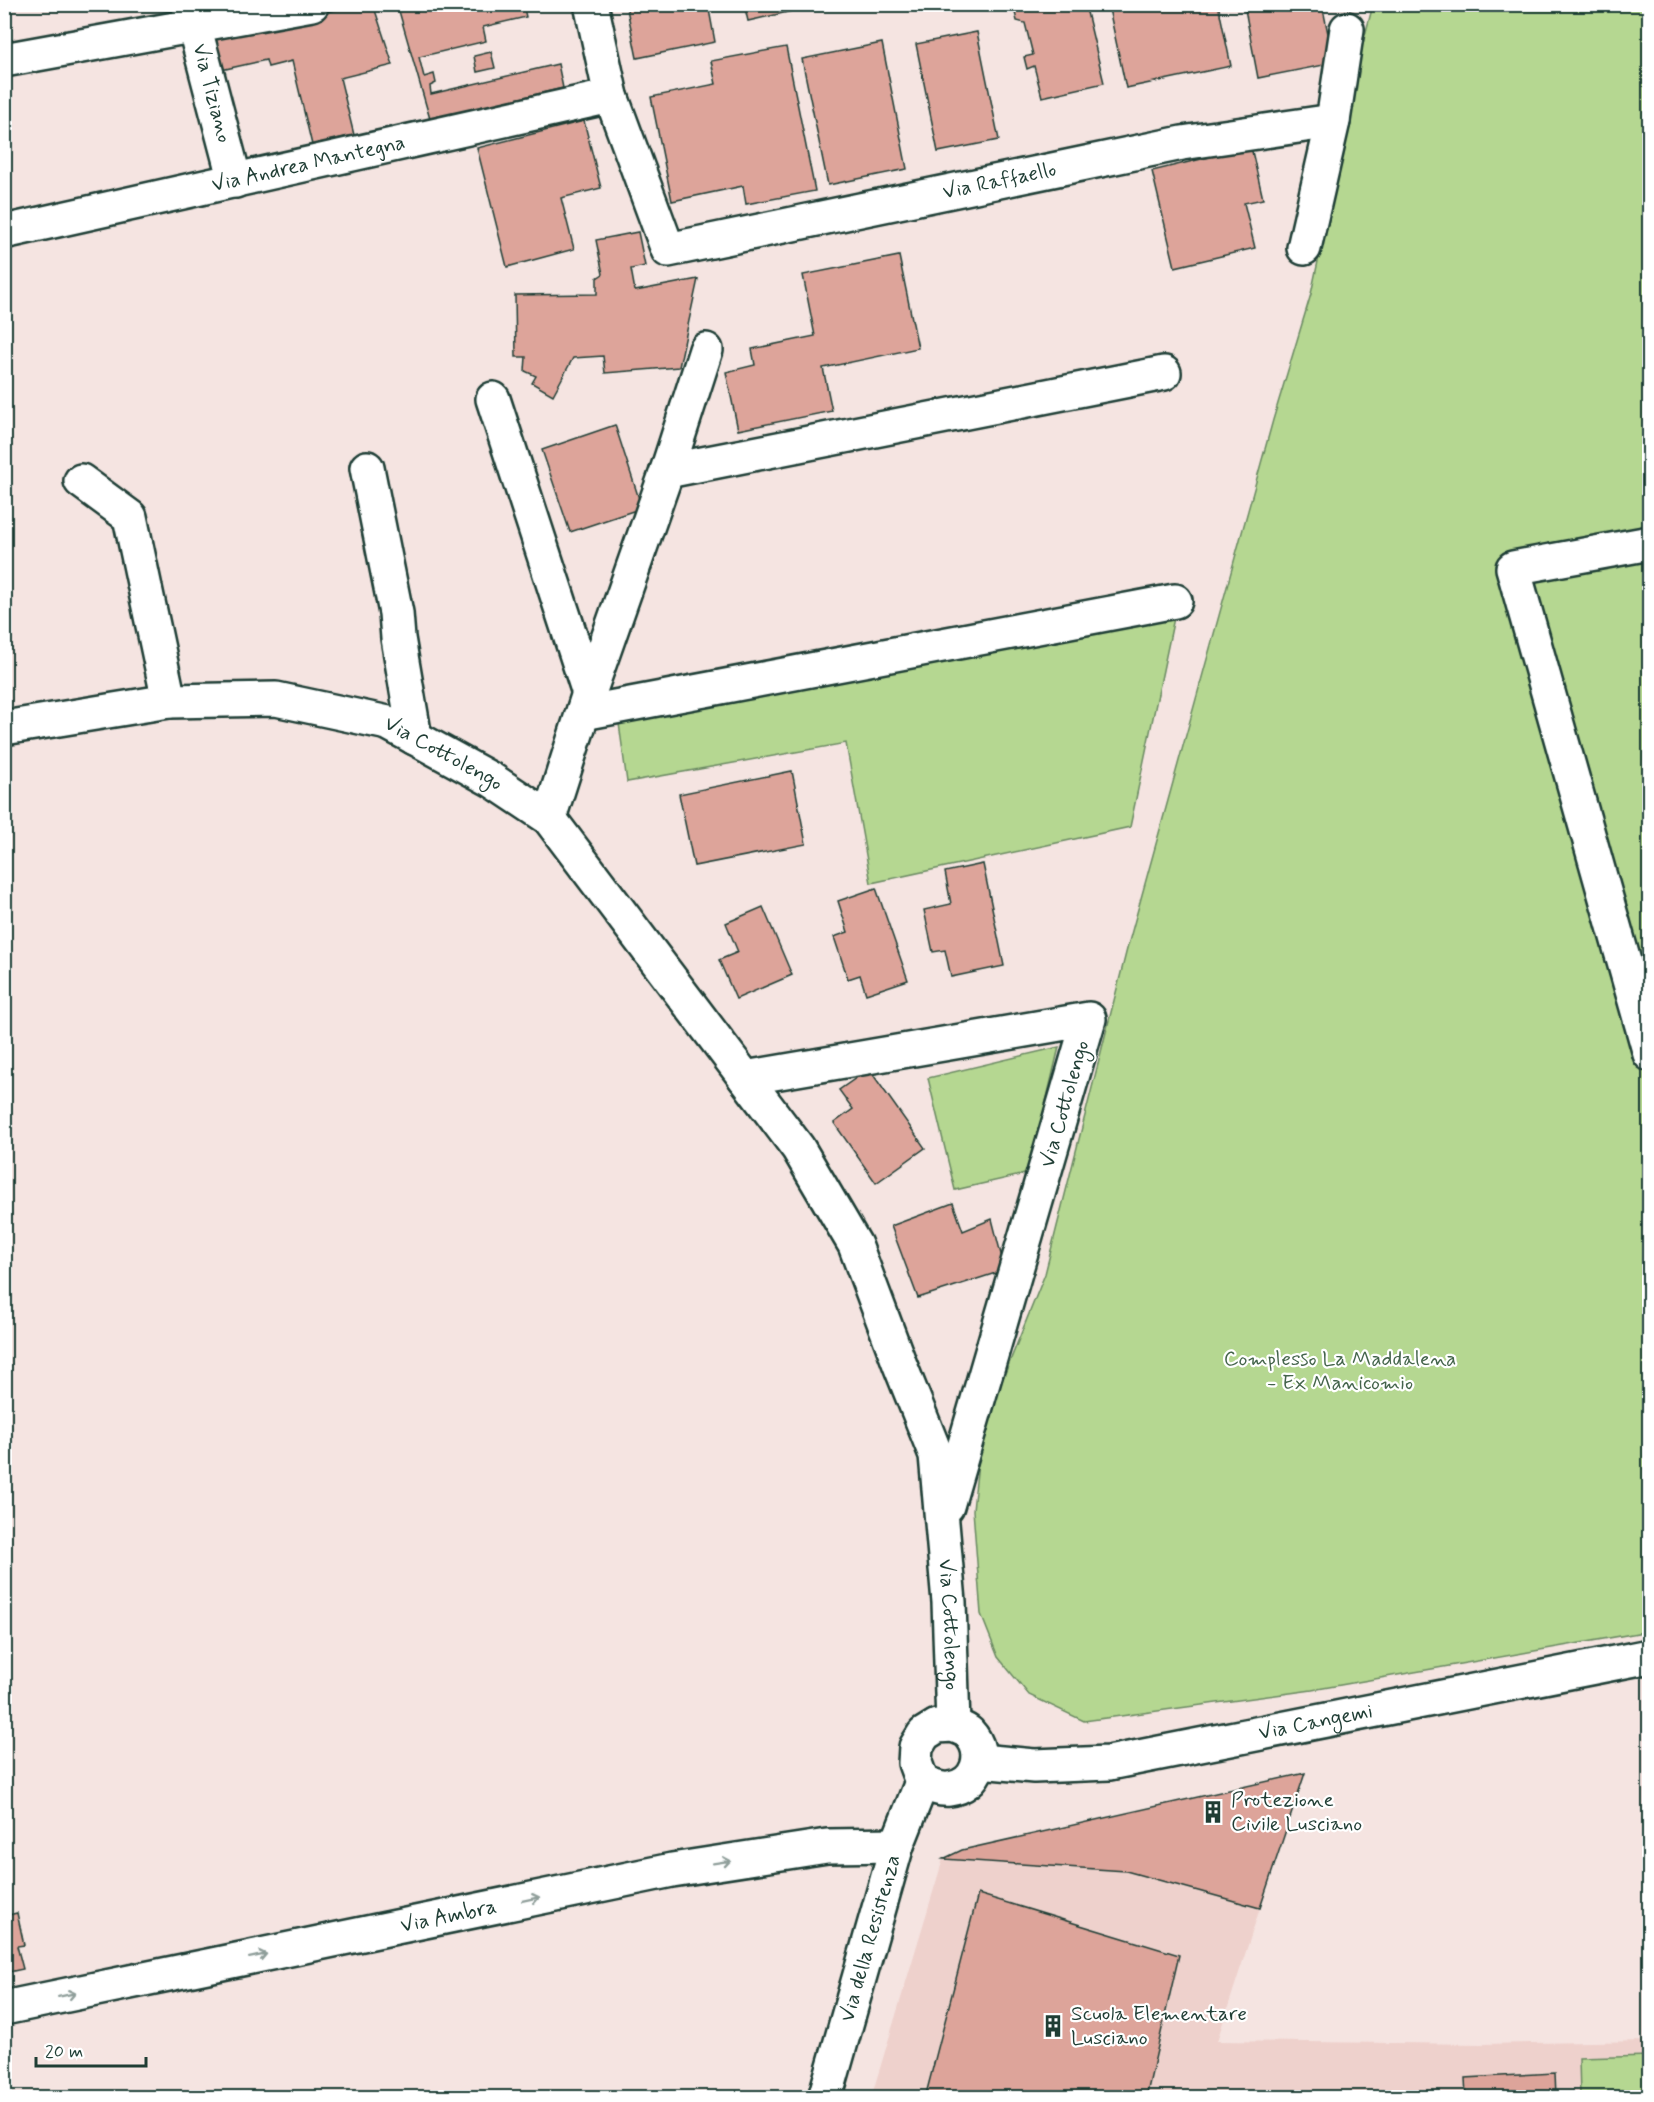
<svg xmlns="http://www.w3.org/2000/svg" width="1654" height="2102" font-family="Mynerve,sans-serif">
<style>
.built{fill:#eed1cc}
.green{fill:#b5d791;stroke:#6a8a62;stroke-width:1.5}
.building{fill:#dda49a;stroke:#1f3d34;stroke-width:1.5}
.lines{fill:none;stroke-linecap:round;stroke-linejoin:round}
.minor-casing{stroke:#1f3d34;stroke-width:38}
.minor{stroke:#fff;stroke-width:33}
.oneway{stroke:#8f9e9a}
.labels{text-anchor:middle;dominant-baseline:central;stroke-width:4.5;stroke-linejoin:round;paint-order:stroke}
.street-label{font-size:21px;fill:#1f3d34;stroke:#fff}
.park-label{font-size:21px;fill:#44644b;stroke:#fff}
.poi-label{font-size:21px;fill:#1f3d34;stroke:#fff;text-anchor:start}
</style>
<rect width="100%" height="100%" fill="#f5e4e1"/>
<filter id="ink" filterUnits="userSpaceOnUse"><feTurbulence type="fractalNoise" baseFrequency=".0167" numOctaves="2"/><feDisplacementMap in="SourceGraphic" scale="12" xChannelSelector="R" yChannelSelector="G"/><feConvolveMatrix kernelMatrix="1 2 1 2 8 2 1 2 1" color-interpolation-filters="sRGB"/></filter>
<g filter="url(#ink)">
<polygon class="built" points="943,1859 1126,1871 1260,1908 1217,2041 1482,2044 1649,2041 1649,2097 871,2098"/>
<g class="green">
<polygon points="1373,5 1649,5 1649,1631 1312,1690 1084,1721 1029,1695 998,1657 981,1614 973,1510 978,1463 998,1391 1045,1274 1127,949 1273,420 1311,294 1340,159 1353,81"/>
<polygon points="1175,613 1130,827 871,883 846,743 627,782 618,716"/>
<polygon points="1059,1047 1029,1173 955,1190 928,1078"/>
<polygon points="1649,2056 1649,2097 1580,2097 1579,2058"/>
</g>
<g class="building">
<polygon points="367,4 373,4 393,65 340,78 354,135 312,145 292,61 268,67 266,60 221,70 212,34"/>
<polygon points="397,4 523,4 526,17 483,27 486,41 419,57 424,77 434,74 436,83 430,86 431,94 558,64 563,88 430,119"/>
<polygon points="626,4 708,4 715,42 637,58"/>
<polygon points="744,4 823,4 748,21"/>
<polygon points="1013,4 1085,4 1104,83 1042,97 1034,66 1027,69 1024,57 1033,55 1025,23 1017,21"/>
<polygon points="1108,4 1218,4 1231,66 1126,88"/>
<polygon points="1244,4 1322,4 1334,63 1258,78"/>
<polygon points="977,32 999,140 938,152 916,44"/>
<polygon points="882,43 907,169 828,185 802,59"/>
<polygon points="786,47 815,191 746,204 743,186 672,201 651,97 716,84 711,61"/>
<polygon points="491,52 495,68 477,72 474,56"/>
<polygon points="584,121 601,188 561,198 574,249 507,267 477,148"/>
<polygon points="1251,147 1263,199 1244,203 1255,248 1175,267 1152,171"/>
<polygon points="638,232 645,266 631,269 635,291 698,279 679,367 605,373 603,356 573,358 553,395 532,383 536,376 525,371 526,357 516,357 515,295 597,294 597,278 603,274 596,240"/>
<polygon points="899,256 918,348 823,368 832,411 738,430 726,372 755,365 752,349 815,336 803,275"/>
<polygon points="615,425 642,508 570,532 542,450"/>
<polygon points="792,771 806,844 694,866 679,794"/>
<polygon points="983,864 1004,966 951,977 945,950 933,952 924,910 951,904 945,872"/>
<polygon points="876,888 908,980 866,994 860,975 848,979 834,937 848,932 838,901"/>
<polygon points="763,907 792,975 736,999 719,960 738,952 726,923"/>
<polygon points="869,1069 925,1148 876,1183 834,1123 853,1109 839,1090"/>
<polygon points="953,1203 963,1231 992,1219 1005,1270 918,1298 891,1226"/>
<polygon points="1305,1773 1260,1908 1126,1871 943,1859 962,1850"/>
<polygon points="978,1894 1179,1955 1146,2098 925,2098"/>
<polygon points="17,1913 24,1945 17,1946 23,1969 4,1973 4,1916"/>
<polygon points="1555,2073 1556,2098 1466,2098 1465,2078"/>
</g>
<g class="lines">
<g class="minor-casing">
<g id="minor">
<path id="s1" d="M 591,4 L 611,96 L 668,250 L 1182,143 L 1333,121"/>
<path id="s2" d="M 189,6 L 235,181"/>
<polyline points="4,60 312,4"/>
<path id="s3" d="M 4,232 L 611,96"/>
<polyline points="1304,248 1333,121 1347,29"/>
<polyline points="493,399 589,693"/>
<polyline points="367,468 396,613 398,638 415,738"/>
<polyline points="667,471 706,350"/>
<polyline points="81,481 130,517 169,701"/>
<polyline points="1650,543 1513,568 1650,1054"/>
<polyline points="583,713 1175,601"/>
<path id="s4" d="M 4,728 L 169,701 L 276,699 L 388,723 L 492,780 L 549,818 L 798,1148 L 855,1245 L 900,1365 L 936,1455 L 949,1602 L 953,1725"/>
<polyline points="549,818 589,693 667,471 1164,373"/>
<polyline points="745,1078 1089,1019 947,1506"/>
<path d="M 953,1725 C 958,1727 965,1729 969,1733 C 988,1753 978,1786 949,1789 C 941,1790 930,1786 922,1782 L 915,1763 L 916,1747 L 924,1734 L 937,1726 Z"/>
<path id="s5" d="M 980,1761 L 1034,1766 L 1109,1763 L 1650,1656"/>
<path id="s6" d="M 4,2008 L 672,1870 L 827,1846 L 897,1845"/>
<path id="s7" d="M 825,2098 L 897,1845 L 922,1782"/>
</g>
</g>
<use href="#minor" class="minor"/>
</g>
<defs><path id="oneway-shaft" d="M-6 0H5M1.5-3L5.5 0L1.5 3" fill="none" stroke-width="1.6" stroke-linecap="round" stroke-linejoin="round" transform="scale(1.5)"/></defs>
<g class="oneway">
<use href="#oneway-shaft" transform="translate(722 1862) rotate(-9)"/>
<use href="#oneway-shaft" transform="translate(531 1899) rotate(-12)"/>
<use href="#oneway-shaft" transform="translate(258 1956) rotate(-12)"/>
<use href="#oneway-shaft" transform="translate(67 1995) rotate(-12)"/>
</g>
</g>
<defs>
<g id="building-bare" transform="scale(1.8)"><path d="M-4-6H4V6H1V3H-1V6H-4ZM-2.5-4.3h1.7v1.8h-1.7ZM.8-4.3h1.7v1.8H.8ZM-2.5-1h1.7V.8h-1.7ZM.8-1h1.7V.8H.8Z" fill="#1f3d34" stroke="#fff" stroke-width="2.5" paint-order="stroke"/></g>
</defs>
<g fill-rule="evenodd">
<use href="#building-bare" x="1213" y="1812"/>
<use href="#building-bare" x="1053" y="2026"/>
</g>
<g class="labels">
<g class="street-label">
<text stroke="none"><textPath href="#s2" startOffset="90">Via Tiziano</textPath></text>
<text stroke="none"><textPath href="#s3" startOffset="312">Via Andrea Mantegna</textPath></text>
<text stroke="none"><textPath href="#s1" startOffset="597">Via Raffaello</textPath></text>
<text stroke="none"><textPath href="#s4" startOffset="452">Via Cottolengo</textPath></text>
<text transform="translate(1065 1104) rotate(-74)">Via Cottolengo</text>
<text stroke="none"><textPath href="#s4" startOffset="1497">Via Cottolengo</textPath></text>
<text stroke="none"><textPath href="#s5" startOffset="340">Via Cangemi</textPath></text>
<text stroke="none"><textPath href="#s6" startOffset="454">Via Ambra</textPath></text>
<text stroke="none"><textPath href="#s7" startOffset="166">Via della Resistenza</textPath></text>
</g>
<g class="park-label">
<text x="1340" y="1359">Complesso La Maddalena<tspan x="1340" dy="24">- Ex Manicomio</tspan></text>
</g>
<g class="poi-label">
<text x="1231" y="1800">Protezione<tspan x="1231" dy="24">Civile Lusciano</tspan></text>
<text x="1071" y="2014">Scuola Elementare<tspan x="1071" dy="24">Lusciano</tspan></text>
</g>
</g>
<rect width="1654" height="2102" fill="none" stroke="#fff" stroke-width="24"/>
<rect x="12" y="12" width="1630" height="2078" fill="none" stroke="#1f3d34" stroke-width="2" filter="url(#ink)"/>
<path d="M36 2057v9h110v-9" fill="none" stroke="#1f3d34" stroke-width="3"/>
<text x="45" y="2057" font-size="18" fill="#1f3d34" stroke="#ffffff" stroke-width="4.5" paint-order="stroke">20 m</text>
</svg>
